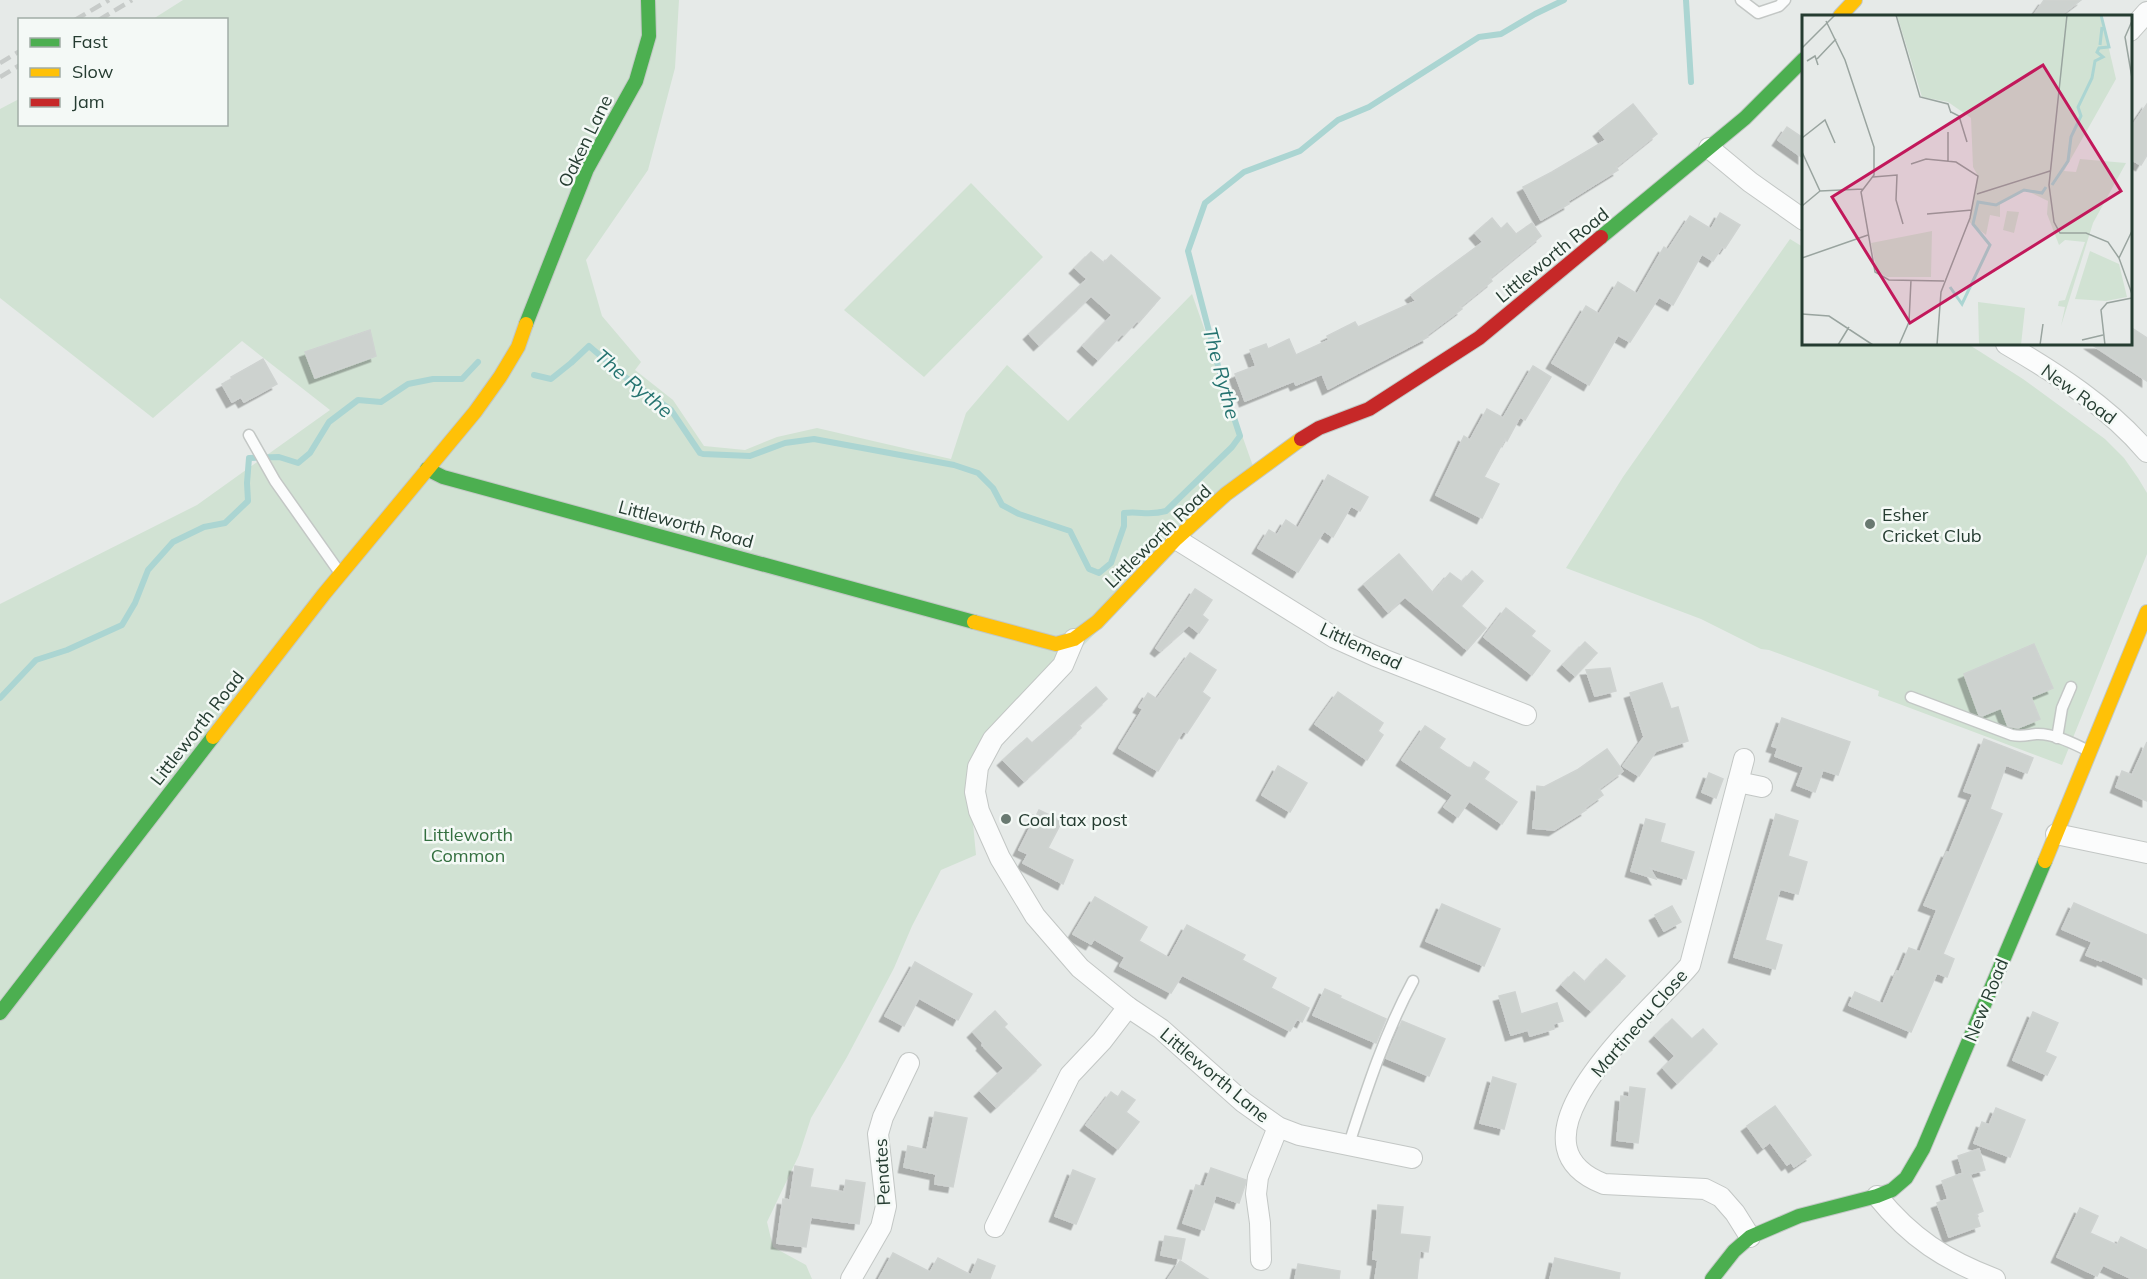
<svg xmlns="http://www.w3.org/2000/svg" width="2147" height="1279" font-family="Mulish,sans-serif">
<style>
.green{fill:#d1e2d3}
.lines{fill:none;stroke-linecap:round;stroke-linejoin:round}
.stream{stroke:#abd5d2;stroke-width:6}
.building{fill:#cdd2cf;stroke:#cfd3d1;stroke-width:1.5;filter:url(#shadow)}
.lane-casing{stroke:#c3c7c5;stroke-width:13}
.street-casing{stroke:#c3c7c5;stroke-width:22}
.fast-casing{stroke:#c2c8c5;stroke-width:16}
.slow-casing{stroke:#c2c8c5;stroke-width:16}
.jam-casing{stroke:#c2c8c5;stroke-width:16}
.lane{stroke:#fbfcfc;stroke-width:10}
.street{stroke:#fbfcfc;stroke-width:20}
.fast{stroke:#4caf50;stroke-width:14}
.slow{stroke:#ffc107;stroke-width:14}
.jam{stroke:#c62828;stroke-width:14}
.rail{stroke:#c7cbc9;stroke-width:4.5;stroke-dasharray:12 6;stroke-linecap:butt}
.poi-dot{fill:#697971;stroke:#f4f9f6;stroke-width:2}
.labels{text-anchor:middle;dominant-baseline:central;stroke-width:5;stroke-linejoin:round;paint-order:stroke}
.street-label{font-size:18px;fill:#253c31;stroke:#f4f9f6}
.poi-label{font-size:18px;fill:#253c31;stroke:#f4f9f6;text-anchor:start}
.park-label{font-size:18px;fill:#336f3f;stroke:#f4f9f6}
.water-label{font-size:20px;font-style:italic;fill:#257370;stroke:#f4f9f6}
.inset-river{fill:none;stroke:#abd5d2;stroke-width:3}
.inset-road{fill:none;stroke:#99a49f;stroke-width:1.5}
.view{fill:#c2185b;fill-opacity:0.15;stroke:#c2185b;stroke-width:3}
.inset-edge{fill:none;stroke:#253c31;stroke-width:3}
</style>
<defs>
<filter id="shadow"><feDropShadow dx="-5.5" dy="5.5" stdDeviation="0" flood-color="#0004"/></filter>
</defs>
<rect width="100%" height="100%" fill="#e6eae8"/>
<g class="green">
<polygon points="183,0 679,0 675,68 648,170 586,260 602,316 641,362 635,370 673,400 704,446 745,450 777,437 817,428 951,459 966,413 1007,365 1068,421 1192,294 1254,469 993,739 972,813 976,855 941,870 912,926 894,968 847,1057 811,1118 799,1155 767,1222 773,1247 806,1265 812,1279 0,1279 0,604 197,505 330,410 242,341 153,418 0,298 0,109 19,99 20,124 226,124 226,20 153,19"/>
<polygon points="971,183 1043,257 924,377 844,310"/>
<polygon points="1790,239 1803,247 1804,344 1968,344 2023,379 2105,439 2124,458 2138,478 2147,493 2147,554 2062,765 1878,696 1879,691 1769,650 1761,649 1701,619 1566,568 1623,477"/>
</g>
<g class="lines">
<g class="stream">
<polyline points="1686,0 1691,82"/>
<path d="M 534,375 L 551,379 L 571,363 L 589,346 L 625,377 L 671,410 L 700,453 L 703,454 L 750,456 L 785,443 L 814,439 L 954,465 L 978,473 L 993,488 L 1002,505 L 1019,514 L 1070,531 L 1089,569 L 1099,573 L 1111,563 L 1124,526 L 1124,513 C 1141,511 1148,516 1166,511 L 1232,447 L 1240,436 L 1222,381 L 1188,251 L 1205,203 L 1244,172 L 1300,151 L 1338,120 L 1369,107 L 1479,37 L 1501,34 L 1535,14 L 1564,0"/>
<polyline points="0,698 36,660 67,650 122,625 135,603 148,570 173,542 204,527 225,523 248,501 247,483 249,458 279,457 298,463 310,453 329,422 358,400 381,402 408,384 433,379 462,379 478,362"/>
</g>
</g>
<g class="building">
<polygon points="2044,0 2081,0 2060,16 2033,16"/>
<polygon points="1633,104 1657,134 1616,167 1618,170 1568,201 1569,204 1541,220 1523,187 1552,172 1606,140 1599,131"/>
<polygon points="2147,104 2147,155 2141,165 2130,159 2130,129"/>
<polygon points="1787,127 1803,138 1803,158 1778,140"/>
<polygon points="1720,213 1740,225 1725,248 1722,247 1713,261 1702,254 1673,305 1659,297 1630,342 1618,335 1589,385 1552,363 1586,306 1599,314 1618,282 1637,294 1664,247 1668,250 1690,216 1711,229"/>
<polygon points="1492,218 1501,229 1507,223 1516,234 1532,223 1541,236 1490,278 1492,281 1460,307 1462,309 1427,335 1428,337 1328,389 1322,374 1296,385 1294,381 1245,401 1235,374 1256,366 1250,350 1266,344 1268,349 1289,339 1296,355 1329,340 1327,336 1355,322 1358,327 1416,301 1411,295 1483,242 1475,233"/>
<polygon points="1091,252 1104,263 1111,255 1160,298 1139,322 1137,321 1124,335 1122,334 1098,360 1083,346 1112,315 1091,296 1039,345 1029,334 1087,279 1075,268"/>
<polygon points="2130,327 2147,338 2147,381 2091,344 2130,344"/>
<polygon points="370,330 376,356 315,378 305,352"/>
<polygon points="263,359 277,384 244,402 241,397 232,402 222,384 232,379 231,377"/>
<polygon points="1533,366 1551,377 1525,420 1520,417 1507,441 1505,439 1484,477 1499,484 1482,518 1436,495 1464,436 1470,440 1487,409 1503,418"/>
<polygon points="1328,475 1368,497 1360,511 1351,506 1333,537 1324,531 1298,572 1258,548 1269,530 1277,535 1286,520 1298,528"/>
<polygon points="1399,554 1433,593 1450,573 1462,582 1472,571 1483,581 1461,606 1486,628 1467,650 1405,597 1388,612 1364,584"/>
<polygon points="1195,589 1212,600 1202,615 1208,620 1199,633 1189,625 1160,651 1156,648"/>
<polygon points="1506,608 1535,631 1531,636 1550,651 1532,675 1484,637"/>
<polygon points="1585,642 1597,653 1575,676 1563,665"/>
<polygon points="2034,644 2053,688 2031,697 2040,719 2018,728 2008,726 2001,708 1982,716 1979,715 1964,674"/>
<polygon points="1190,653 1216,670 1202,692 1210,698 1187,733 1183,731 1158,771 1119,748 1143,709 1139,707 1148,693 1157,699"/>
<polygon points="1610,668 1616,691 1595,696 1586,670"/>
<polygon points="1662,683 1671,709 1678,707 1688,741 1656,751 1639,776 1623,766 1644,737 1630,693"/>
<polygon points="1096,687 1107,699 1079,725 1081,728 1024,781 1003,760 1027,738 1032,743"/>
<polygon points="1338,692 1383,723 1378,731 1383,735 1367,760 1315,724"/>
<polygon points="1782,718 1850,742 1838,775 1823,770 1815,792 1797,785 1804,767 1775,756 1778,748 1772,746"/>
<polygon points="1425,726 1445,739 1439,748 1470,769 1474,762 1489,772 1484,779 1517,802 1502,824 1469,801 1458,817 1444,807 1453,795 1402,760"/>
<polygon points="1984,739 2033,758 2027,773 2006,765 1990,809 2002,814 1943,954 1954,959 1947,977 1937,973 1911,1032 1849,1005 1855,992 1883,1004 1897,971 1899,972 1909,948 1920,952 1937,910 1924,905 1947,852 1949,853 1973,794 1964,791"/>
<polygon points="2147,742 2147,801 2116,787 2122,771 2132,775"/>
<polygon points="1607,749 1623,771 1599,789 1603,795 1585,808 1586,810 1554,830 1533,828 1537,786 1544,787 1577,770"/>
<polygon points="1278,766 1307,783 1290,812 1262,795"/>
<polygon points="1709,773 1723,779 1716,798 1702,792"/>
<polygon points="1039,810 1062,821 1048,848 1073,860 1063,884 1023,863 1028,854 1019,850"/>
<polygon points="1776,814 1798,821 1788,856 1807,862 1798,894 1780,889 1765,940 1782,945 1775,969 1734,957"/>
<polygon points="1646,819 1665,824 1660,842 1694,852 1686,879 1650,868 1656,879 1631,871"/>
<polygon points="1095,897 1147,927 1139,941 1169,958 1187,925 1245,955 1242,960 1276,978 1271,988 1309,1008 1302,1022 1297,1019 1290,1031 1182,975 1171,993 1120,966 1125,957 1094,939 1091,944 1073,934"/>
<polygon points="2074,903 2147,935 2147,979 2102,959 2101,961 2086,955 2092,942 2062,929"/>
<polygon points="1442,904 1500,929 1484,966 1426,941"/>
<polygon points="1672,906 1681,922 1664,931 1655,915"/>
<polygon points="1606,959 1625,976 1591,1011 1562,985 1574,972 1585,982"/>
<polygon points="915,962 972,994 958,1020 919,998 904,1026 885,1016"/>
<polygon points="1325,989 1341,996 1340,998 1386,1019 1376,1043 1313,1015"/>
<polygon points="1515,992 1521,1014 1557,1003 1563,1021 1553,1024 1554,1029 1530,1036 1528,1030 1511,1035 1499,996"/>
<polygon points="995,1011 1007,1024 1004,1027 1041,1065 996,1107 980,1091 1004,1068 982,1045 983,1043 973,1032"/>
<polygon points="2033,1012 2058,1023 2045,1052 2056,1057 2047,1075 2013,1060"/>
<polygon points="1672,1019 1692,1039 1703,1029 1717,1044 1677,1083 1663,1068 1675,1056 1655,1036"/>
<polygon points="1402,1021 1445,1039 1429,1076 1386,1058"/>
<polygon points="1493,1077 1516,1084 1504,1129 1480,1123"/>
<polygon points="1630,1087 1645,1089 1638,1143 1617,1140 1621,1096 1629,1097"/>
<polygon points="1122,1091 1135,1100 1126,1112 1139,1122 1118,1149 1086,1125 1111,1092 1118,1097"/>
<polygon points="1775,1106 1811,1155 1794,1167 1791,1162 1787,1165 1770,1142 1763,1148 1747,1126"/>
<polygon points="1996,1108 2025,1120 2010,1157 1974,1143 1982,1122 1989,1125"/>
<polygon points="935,1112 967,1118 953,1187 935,1184 936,1174 904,1167 908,1146 927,1150"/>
<polygon points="1979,1149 1985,1170 1970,1174 1983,1211 1976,1214 1980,1226 1949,1237 1937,1203 1948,1199 1942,1181 1963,1173 1958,1156"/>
<polygon points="795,1166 813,1169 810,1187 844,1192 846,1180 865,1183 859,1224 811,1217 806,1247 777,1243 783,1199 790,1200"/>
<polygon points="1211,1168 1246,1180 1245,1185 1239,1203 1216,1195 1204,1230 1183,1223 1196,1185 1204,1187"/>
<polygon points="1073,1170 1095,1179 1076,1224 1055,1216"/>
<polygon points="1378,1205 1403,1207 1400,1234 1430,1237 1428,1252 1420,1251 1417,1279 1375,1279 1378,1260 1373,1259"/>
<polygon points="2080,1208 2098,1216 2090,1233 2117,1245 2121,1237 2147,1250 2147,1279 2132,1279 2103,1265 2097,1276 2057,1257"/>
<polygon points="1165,1236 1185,1239 1181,1259 1161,1255"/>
<polygon points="893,1253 930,1272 938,1258 971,1275 978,1259 995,1266 990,1279 879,1279"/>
<polygon points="1555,1258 1620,1273 1619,1279 1550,1279"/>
<polygon points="1180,1261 1208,1279 1168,1279"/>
<polygon points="1298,1264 1340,1271 1339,1279 1295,1279"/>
</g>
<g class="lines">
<g class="lane-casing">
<g id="lane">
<polyline points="1741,0 1758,13 1779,6 1785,0"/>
<polyline points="249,435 275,481 340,573"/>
<path d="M 1911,697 L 2012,735 C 2022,737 2027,735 2036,734 C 2054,733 2074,744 2089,751"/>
<polyline points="2057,738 2062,708 2071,687"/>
<path d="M 1349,1144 C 1367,1088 1385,1033 1413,981"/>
</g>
</g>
<g class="street-casing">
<g id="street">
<polyline points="2130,31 2147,12"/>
<polyline points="1709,148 1750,182 1804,220"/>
<path d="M 2006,344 C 2056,373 2109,407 2147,452"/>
<polyline points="1176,539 1335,638 1375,656 1526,715"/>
<polyline points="1074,639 1063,665 993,739 978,767 975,792 979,811 1000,858 1035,916 1080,968 1128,1007 1161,1029 1243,1102 1278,1127 1299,1135 1412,1158"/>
<path d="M 1744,759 L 1690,965 C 1655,1008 1493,1141 1604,1184 L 1705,1189 L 1721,1197 L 1735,1213 L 1750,1237"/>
<polyline points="1738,782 1762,787"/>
<polyline points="2056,834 2147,853"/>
<path d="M 1877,1196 C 1911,1238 1945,1260 1995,1279"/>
<polyline points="995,1227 1070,1075 1102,1041 1128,1007"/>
<polyline points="1261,1260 1260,1223 1256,1194 1258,1177 1278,1127"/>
<polyline points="851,1279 881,1227 886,1206 878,1134 883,1117 909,1063"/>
</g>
</g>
<g class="fast-casing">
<g id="fast">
<polyline points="1601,237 1745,118 1804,59"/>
<polyline points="526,324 587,169 636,81 649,36 648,0"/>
<polyline points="427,469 443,477 974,622"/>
<polyline points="0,1013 213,737"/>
<polyline points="1712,1279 1734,1251 1750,1237 1799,1216 1877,1196 1892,1190 1906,1178 1923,1149 2045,861"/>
</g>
</g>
<g class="slow-casing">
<g id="slow">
<polyline points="1840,16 1855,0"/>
<polyline points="974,622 1056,644 1074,639 1097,622 1176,539 1226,494 1301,439"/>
<polyline points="213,737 324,594 475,412 500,377 518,347 526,324"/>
<polyline points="2045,861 2147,612"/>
</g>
</g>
<g class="jam-casing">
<polyline id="jam" points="1301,439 1319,428 1369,409 1479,338 1601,237"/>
</g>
<use href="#lane" class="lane"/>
<use href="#street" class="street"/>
<use href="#fast" class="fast"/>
<use href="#slow" class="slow"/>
<use href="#jam" class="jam"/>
<g class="rail">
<polyline points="75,20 109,0"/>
<polyline points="99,20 132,0"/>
<polyline points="0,63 20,51"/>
<polyline points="0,77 20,65"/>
</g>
</g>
<g class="poi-dot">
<circle cx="1870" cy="524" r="6"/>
<circle cx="1006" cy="819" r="6"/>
</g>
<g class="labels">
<g class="street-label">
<text transform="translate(585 141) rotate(-64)">Oaken Lane</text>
<text transform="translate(1552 255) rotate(-39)">Littleworth Road</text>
<text transform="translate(2079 394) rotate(36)">New Road</text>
<text transform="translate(686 524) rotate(15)">Littleworth Road</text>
<text transform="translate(1158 536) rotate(-44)">Littleworth Road</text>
<text transform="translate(1361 646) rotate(25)">Littlemead</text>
<text transform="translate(197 728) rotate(-52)">Littleworth Road</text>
<text transform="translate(1986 1000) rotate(-68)">New Road</text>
<text transform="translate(1639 1023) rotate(-49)">Martineau Close</text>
<text transform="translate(1215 1075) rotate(40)">Littleworth Lane</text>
<text transform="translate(882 1172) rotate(-93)">Penates</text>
</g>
<g class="poi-label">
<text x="1882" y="514">Esher<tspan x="1882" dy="21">Cricket Club</tspan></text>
<text x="1018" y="819">Coal tax post</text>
</g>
<g class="park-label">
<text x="468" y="834">Littleworth<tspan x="468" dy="21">Common</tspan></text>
</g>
<g class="water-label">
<text transform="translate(1222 373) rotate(75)">The Rythe</text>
<text transform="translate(634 383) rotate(40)">The Rythe</text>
</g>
</g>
<g transform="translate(1802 15)">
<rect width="330" height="330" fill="#e6eae8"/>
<path d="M 95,0 L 299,0 L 314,64 L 262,156 L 274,157 L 278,144 L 324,148 L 291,208 L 259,311 L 263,292 L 256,291 L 257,286 L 263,285 L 283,227 L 263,225 L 257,230 L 245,199 L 246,186 L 223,175 L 198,189 L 198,202 L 188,200 L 184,220 L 167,207 L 176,161 L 171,152 L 169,103 L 146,87 L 120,82 ZM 205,196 L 217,197 L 212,218 L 201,215 ZM 130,216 L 129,262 L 85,262 L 75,257 L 69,228 ZM 288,236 L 317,249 L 325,282 L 304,286 L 273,284 ZM 176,287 L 223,293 L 219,330 L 177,330 Z" fill="#d1e2d3"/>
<path class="inset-river" d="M 298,30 L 300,12M 250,170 L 266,146 L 269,122 L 279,101 L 276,92 L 290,63 L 293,46 L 301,42 L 295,37 L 297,33 L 307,32 L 299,0M 148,272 L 160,289 L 188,230 L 171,209 L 176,187 L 194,190 L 222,175 L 240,178 L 244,172"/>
<path class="inset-road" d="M 94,0 L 118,82 L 146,89 L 149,98M 265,0 L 247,170 L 252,207 L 258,218 L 284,218 L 306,227 L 317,243 L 330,279M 24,6 L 43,45 L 72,132 L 72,160 L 59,177 L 73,257 L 87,265 L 142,266M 330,6 L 323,22 L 330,63M 0,33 L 33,0M 15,44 L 34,24M 5,46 L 13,41 L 16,50M 149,97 L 157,101 L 165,127M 146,117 L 146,146M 0,123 L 23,105 L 33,128M 0,137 L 18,176 L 61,174M 109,149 L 124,144 L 154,147 L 176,161 L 168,203 L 139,277 L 135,330M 71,162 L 95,160 L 94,185 L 101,209M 175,179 L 248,156M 0,191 L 18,176M 125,199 L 170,195M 0,243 L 66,220M 317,243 L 330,216M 0,299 L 27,301 L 71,330M 280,325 L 301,320M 36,330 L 47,312M 97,330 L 107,307 L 109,265M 238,330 L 241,309M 303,330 L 299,295 L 305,288 L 330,283"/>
<path class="view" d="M 241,50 L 319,176 L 108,308 L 30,182 Z"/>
<rect width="330" height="330" class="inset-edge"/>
</g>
<rect x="18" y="18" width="210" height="108" fill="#f4f9f6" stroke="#a1ada7" stroke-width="1.5"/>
<rect x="30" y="38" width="30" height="9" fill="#4caf50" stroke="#a1ada7" stroke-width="1.5"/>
<text x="72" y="48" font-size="18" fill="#253c31">Fast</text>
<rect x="30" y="68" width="30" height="9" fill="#ffc107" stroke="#a1ada7" stroke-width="1.5"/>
<text x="72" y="78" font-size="18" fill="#253c31">Slow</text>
<rect x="30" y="98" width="30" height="9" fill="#c62828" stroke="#a1ada7" stroke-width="1.5"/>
<text x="72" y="108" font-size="18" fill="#253c31">Jam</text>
</svg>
